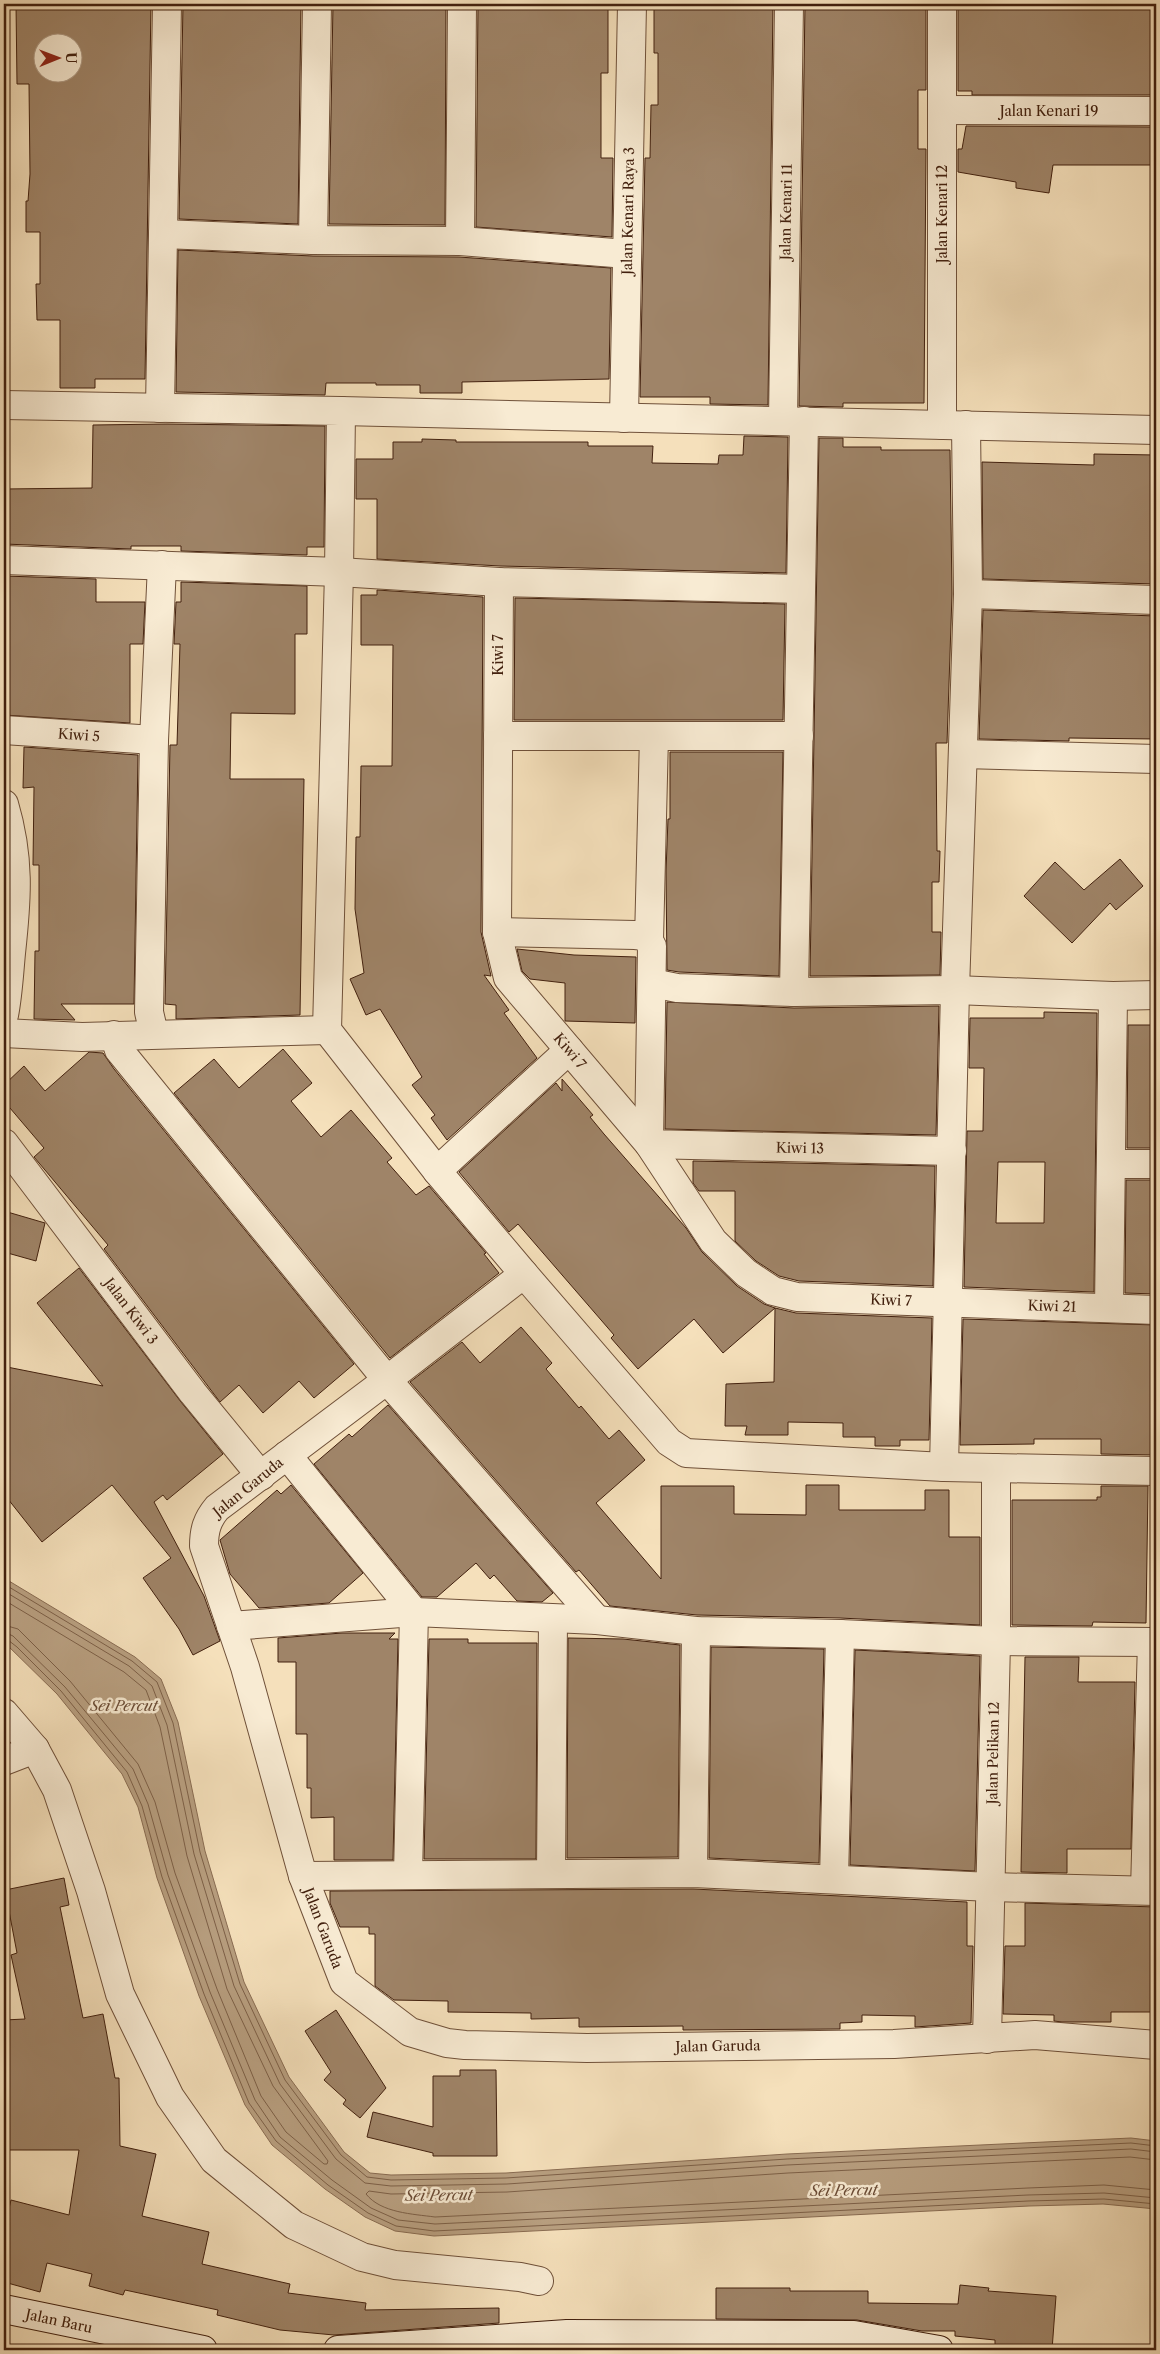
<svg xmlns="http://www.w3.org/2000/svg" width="1160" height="2354" font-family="'Libre Caslon Text',serif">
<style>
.water{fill:#b89f80;stroke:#896c52}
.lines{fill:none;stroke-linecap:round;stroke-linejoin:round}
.shore{stroke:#7d6047;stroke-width:1}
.building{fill:#9f8468;stroke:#42200e;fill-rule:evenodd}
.minor-casing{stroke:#6f5039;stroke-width:30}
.tertiary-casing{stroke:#6f5039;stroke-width:30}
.secondary-casing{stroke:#42200e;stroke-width:30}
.minor{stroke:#f8ebd3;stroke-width:28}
.tertiary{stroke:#f8ebd3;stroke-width:28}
.secondary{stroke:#f8ebd3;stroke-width:28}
.labels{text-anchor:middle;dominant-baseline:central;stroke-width:5;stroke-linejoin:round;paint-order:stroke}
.street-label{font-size:14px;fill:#42200e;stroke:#f8ebd3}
.water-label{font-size:15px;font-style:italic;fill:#6b4c36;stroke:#f8ebd3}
</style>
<rect width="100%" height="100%" fill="#f5e0bb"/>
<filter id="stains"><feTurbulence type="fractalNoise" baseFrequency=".004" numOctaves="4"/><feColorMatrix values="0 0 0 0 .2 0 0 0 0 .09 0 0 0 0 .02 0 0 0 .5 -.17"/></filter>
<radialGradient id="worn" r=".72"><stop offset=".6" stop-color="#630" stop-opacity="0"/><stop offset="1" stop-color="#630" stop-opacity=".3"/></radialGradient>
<polygon class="water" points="4,1578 135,1657 161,1679 178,1722 205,1851 244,1982 289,2077 344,2152 370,2173 391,2175 506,2173 787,2154 1131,2138 1156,2141 1156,2209 1103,2204 1029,2206 434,2236 395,2231 365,2217 325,2189 272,2145 245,2105 199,1996 157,1878 138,1807 122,1774 57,1694 4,1642"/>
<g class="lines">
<g class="shore">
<polyline points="4,1584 132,1661 157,1682 173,1723 200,1852 240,1984 285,2080 341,2155 367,2177 391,2180 506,2178 787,2159 1131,2143 1156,2146"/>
<polyline points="4,1591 129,1666 152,1686 167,1725 194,1854 234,1986 280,2084 336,2159 365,2183 391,2186 507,2184 787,2165 1131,2149 1156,2152"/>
<polyline points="4,1600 124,1672 146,1690 160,1727 187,1856 227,1989 273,2086 328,2161 327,2164 324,2164 286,2132 261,2096 217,1989 175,1873 155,1802 138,1764 70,1681 18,1629 4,1625"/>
<polyline points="4,1632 13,1636 65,1687 133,1769 148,1804 168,1875 210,1992 255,2100 280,2137 332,2180 371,2208 398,2220 435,2224 1028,2195 1104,2193 1156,2198"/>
<polyline points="4,1639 8,1640 17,1647 61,1691 127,1772 142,1806 162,1877 204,1994 249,2103 276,2141 328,2185 368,2213 396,2226 434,2231 1028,2201 1104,2199 1156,2204"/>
<path d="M 1156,2160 L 1130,2157 L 788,2173 L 507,2192 L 391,2194 L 369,2191 L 366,2194 C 381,2213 413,2214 435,2217 L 1028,2188 L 1104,2185 L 1156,2190"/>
</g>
</g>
<g class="building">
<path d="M 16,4 L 151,4 L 145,379 L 95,379 L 95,388 L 60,388 L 60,320 L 37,320 L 36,284 L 40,284 L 40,232 L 26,232 L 26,201 L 28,201 L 30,174 L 29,84 L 17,84 ZM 42,42 L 72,42 L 72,72 L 42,72 Z"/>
<polygon points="183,4 301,4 298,224 179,219"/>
<polygon points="333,4 446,4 445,225 329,224"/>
<polygon points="478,4 608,4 608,73 601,73 601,158 613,158 612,237 476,227"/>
<polygon points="725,4 773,4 768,405 710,404 710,397 640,397 645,158 650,158 651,105 658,105 658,53 654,53 654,5"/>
<polygon points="805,4 926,4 926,90 918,90 918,149 926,149 924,403 843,403 843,407 799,406"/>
<polygon points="958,4 1156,4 1156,95 972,95 972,91 958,91"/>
<polygon points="966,126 1156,127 1156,165 1053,165 1049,193 1016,188 1016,182 958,172 958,149 962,149"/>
<polygon points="178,250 313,256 459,257 611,268 609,379 462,382 462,393 420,393 420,385 376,385 376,383 326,383 325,395 176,392"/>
<polygon points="167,424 325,426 324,547 307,547 307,555 181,551 181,546 131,546 131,549 4,544 4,489 92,488 93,425"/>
<polygon points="744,436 788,437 786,573 500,566 377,559 377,499 356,499 356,459 393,459 393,442 422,442 422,439 456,440 456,442 588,442 588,446 653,446 652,463 718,464 719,455 743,455"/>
<polygon points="819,438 843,438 843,447 881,447 881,450 950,450 952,594 947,743 936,743 937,851 940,851 939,882 932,882 932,932 941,932 940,975 810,976"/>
<polygon points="1094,454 1156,455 1156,584 983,579 982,462 1094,465"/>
<polygon points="4,576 96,579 96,602 145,602 143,644 130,644 130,723 4,715"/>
<polygon points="181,582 307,586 307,634 295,634 295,714 231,713 230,779 304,779 300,1015 176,1019 176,1005 165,1004 170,745 177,745 180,644 174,644 176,602 181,602"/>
<polygon points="377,590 483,597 481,932 491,976 484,975 509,1010 504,1013 537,1058 447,1140 431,1118 435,1115 412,1085 422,1077 380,1009 366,1015 350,979 364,973 355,909 356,837 360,837 361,766 392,766 393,645 361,645 361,595 377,595"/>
<polygon points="515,598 785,604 783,720 514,720"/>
<polygon points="983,610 1156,616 1156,739 1069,738 1069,741 979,739"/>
<polygon points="24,747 138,755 134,1004 61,1004 75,1020 34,1019 35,951 39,951 39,865 33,865 34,787 23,788"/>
<polygon points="670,752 783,752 779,976 679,972 667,970 666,871 668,819 670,819"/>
<polygon points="1120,859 1143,886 1116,910 1110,903 1072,943 1024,896 1055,862 1084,890"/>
<polygon points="517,949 574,955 636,957 635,1023 565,1021 565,983 530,979 522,971"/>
<polygon points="667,1002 794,1008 939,1006 936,1135 665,1129"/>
<path d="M 1044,1012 L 1097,1013 L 1094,1292 L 964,1287 L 967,1131 L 983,1131 L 984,1068 L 969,1068 L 970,1018 L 1044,1018 ZM 998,1162 L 1045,1162 L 1044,1223 L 996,1223 Z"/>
<polygon points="1128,1025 1156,1025 1156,1148 1127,1148"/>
<polygon points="283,1049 312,1083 291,1101 321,1137 351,1110 392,1158 387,1162 416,1195 429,1186 486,1253 484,1254 499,1273 390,1358 174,1093 214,1059 239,1088"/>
<polygon points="89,1052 103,1053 114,1069 354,1364 314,1398 299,1381 263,1413 239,1385 220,1402 104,1249 108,1245 34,1157 44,1148 4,1101 4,1085 24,1066 45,1091"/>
<polygon points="562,1079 593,1115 590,1117 604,1134 686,1228 702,1252 737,1286 764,1304 775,1308 723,1353 694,1319 638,1369 611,1338 614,1335 518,1224 509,1232 459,1172 556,1083 562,1091"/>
<polygon points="693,1161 935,1166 933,1286 799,1281 779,1276 756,1261 735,1241 735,1191 699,1191 693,1183"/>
<polygon points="1126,1180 1156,1180 1156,1294 1125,1293"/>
<polygon points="4,1211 45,1223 36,1261 4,1252"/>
<polygon points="79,1268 181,1402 223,1454 167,1500 163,1495 154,1502 204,1596 220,1641 193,1655 179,1629 143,1578 171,1558 112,1485 42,1542 4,1494 4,1386 7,1367 103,1386 37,1303"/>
<polygon points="775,1308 796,1313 932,1318 929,1440 900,1440 900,1446 875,1446 875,1437 843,1437 843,1423 788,1422 788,1435 745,1435 747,1426 725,1426 726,1384 774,1382"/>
<polygon points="963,1319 1156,1325 1156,1455 1101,1454 1101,1439 1034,1439 1034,1444 960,1445"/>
<polygon points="521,1327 552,1363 546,1369 579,1408 581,1406 609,1439 619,1430 645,1460 596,1503 661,1579 661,1486 734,1486 734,1514 806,1515 806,1485 839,1485 839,1510 925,1510 925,1490 949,1490 949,1537 980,1537 980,1625 840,1618 697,1615 610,1606 579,1570 576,1572 410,1382 462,1342 480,1363"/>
<polygon points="388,1405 553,1593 542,1602 517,1601 494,1575 490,1579 476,1563 437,1597 422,1597 314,1464 349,1434 352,1437"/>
<polygon points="291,1485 363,1573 329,1603 259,1608 230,1574 220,1540 277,1490 281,1494"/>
<polygon points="1101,1486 1148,1486 1146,1623 1093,1622 1092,1626 1012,1625 1012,1500 1097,1500 1097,1497 1101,1497"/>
<polygon points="342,1633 395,1633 389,1639 398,1639 393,1860 334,1860 334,1817 311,1818 311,1788 307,1788 307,1734 296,1734 296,1662 278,1662 278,1638"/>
<polygon points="568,1638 623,1639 680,1645 678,1857 567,1858"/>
<polygon points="429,1639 468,1639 468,1643 537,1643 536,1859 424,1859"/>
<polygon points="711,1647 824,1649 819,1863 709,1858"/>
<polygon points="855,1650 980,1656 975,1871 850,1865"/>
<polygon points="1025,1657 1079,1657 1078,1682 1135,1682 1131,1849 1067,1849 1067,1873 1021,1872"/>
<polygon points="64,1878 69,1905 60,1907 83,2018 103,2014 115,2078 119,2078 120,2146 156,2154 142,2216 209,2232 202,2264 290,2284 288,2293 366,2303 365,2310 499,2308 499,2323 334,2335 280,2330 217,2315 218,2310 125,2290 123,2295 89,2286 92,2274 47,2263 40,2292 4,2282 4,2229 11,2200 69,2215 79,2150 4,2150 4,2020 25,2019 11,1955 17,1953 5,1890"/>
<polygon points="693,1889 967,1902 967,1946 973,1946 971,2023 915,2027 915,2016 862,2015 862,2022 840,2023 840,2029 683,2030 683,2026 579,2027 579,2018 531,2019 531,2013 448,2012 448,2001 394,2000 375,1986 375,1934 369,1934 369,1927 340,1927 330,1903 330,1891"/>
<polygon points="1025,1903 1156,1907 1154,2012 1111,2012 1111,2022 1062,2022 1054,2021 1054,2015 1003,2014 1005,1946 1025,1946"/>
<polygon points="336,2010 386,2088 360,2118 343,2104 346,2100 324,2080 331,2072 305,2031"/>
<polygon points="460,2070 496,2070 497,2156 433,2156 433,2153 367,2137 373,2112 433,2127 433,2076 460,2076"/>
<polygon points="960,2285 989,2288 988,2291 1056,2296 1052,2350 995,2347 995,2340 955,2336 955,2331 922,2331 857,2320 716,2319 716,2288 790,2288 790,2291 868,2291 868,2303 958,2304"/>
</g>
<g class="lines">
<g class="minor-casing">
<g id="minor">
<polyline points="942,110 1156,111"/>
<polyline points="163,234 313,240 460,241 627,254"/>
<polyline points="313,240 317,4"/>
<polyline points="460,241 462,4"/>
<polyline points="160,408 167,4"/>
<polyline points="341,411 1156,430"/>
<polyline points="624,418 632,4"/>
<polyline points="783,421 789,4"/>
<polyline points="942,425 942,4"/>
<polyline points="4,560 339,572 499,582 801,589"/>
<polyline points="499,582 497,932 508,978 649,1144 713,1241 746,1273 773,1291 797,1297 1156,1310"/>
<polyline points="968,594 1156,600"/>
<polyline points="4,730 154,740"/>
<polyline points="498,736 799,736"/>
<polyline points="963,754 1156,759"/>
<path d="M 4,804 C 20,858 17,898 11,953 C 9,974 8,995 4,1015"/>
<polyline points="497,932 635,935 645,936 652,946 649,1144 952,1151"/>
<polyline points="649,940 654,736"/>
<polyline points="652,983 677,988 794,992 955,990 1113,996 1156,995"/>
<polyline points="794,992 804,421"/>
<polyline points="4,1033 82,1037 327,1030"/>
<polyline points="154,1034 149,1012 154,740 162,565"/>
<polyline points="114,1035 119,1050 387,1380 597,1620"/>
<polyline points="4,1143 193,1393 261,1476"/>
<polyline points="1112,1164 1156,1164"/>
<polyline points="437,1171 569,1050"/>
<polyline points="524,1274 669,1442 686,1453 944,1467 1156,1471"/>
<polyline points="1109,1308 1113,996"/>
<polyline points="287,1455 414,1612 408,1875"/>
<polyline points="944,1467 955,990 968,594 966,425"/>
<polyline points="231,1626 414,1612 597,1620 696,1631 840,1634 996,1641 1156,1642"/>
<polyline points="4,1713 35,1749 57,1790 91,1891 120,1994 170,2097 214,2160 294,2225 362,2257 395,2265 520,2277 539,2281"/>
<polyline points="4,1761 35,1749"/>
<polyline points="693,1873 696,1631"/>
<polyline points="551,1874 553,1619"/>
<polyline points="303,1876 693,1873 991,1887 1156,1891"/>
<polyline points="834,1879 840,1634"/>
<polyline points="1145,1890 1152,1642"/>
<polyline points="987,2039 996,1641 996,1468"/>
</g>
</g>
<g class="tertiary-casing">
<path id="tertiary" d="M 4,405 L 341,411 L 339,572 L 327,1030 L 437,1171 L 524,1274 L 387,1380 L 217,1508 C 207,1520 204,1530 204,1546 L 245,1667 L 303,1876 L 344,1982 L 410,2032 L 447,2043 L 465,2045 L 587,2048 L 894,2044 L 1035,2035 L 1156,2045"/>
</g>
<g class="secondary-casing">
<g id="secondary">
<polyline points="4,2309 203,2350"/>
<polyline points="338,2350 567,2334 854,2335 939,2350"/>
</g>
</g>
<use href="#minor" class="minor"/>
<use href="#tertiary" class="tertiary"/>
<use href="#secondary" class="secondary"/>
</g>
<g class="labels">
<g class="street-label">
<text x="1049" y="111">Jalan Kenari 19</text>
<text transform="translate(628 211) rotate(-89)">Jalan Kenari Raya 3</text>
<text transform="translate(786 212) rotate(-89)">Jalan Kenari 11</text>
<text transform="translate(942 214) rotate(-90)">Jalan Kenari 12</text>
<text transform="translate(498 655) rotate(-90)">Kiwi 7</text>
<text transform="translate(79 735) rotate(4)">Kiwi 5</text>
<text transform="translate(570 1051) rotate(50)">Kiwi 7</text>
<text transform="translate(800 1148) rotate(1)">Kiwi 13</text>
<text transform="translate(891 1300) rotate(2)">Kiwi 7</text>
<text transform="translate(1052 1306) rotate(2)">Kiwi 21</text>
<text transform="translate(131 1311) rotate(53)">Jalan Kiwi 3</text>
<text transform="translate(248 1487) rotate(-39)">Jalan Garuda</text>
<text transform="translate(993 1753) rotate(-89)">Jalan Pelikan 12</text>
<text transform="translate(323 1928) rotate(69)">Jalan Garuda</text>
<text transform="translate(718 2046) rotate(-1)">Jalan Garuda</text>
<text transform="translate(59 2321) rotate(12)">Jalan Baru</text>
</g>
<g class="water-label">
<text x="124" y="1705">Sei Percut</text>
<text transform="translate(844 2190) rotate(-1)">Sei Percut</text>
<text transform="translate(439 2195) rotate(-1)">Sei Percut</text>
</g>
</g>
<rect width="1160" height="2354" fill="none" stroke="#f5e0bb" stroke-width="20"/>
<rect x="5" y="5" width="1150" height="2344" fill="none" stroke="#42200e" stroke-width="2.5"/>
<rect x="10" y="10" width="1140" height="2334" fill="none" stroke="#42200e"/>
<g transform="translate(58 58) rotate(89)"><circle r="24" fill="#f8ebd3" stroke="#af9a84"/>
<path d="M0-4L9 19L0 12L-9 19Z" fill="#8f2418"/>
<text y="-8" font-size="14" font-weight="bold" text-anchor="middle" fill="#42200e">U</text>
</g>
<rect width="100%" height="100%" filter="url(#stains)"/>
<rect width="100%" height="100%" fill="url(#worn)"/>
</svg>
